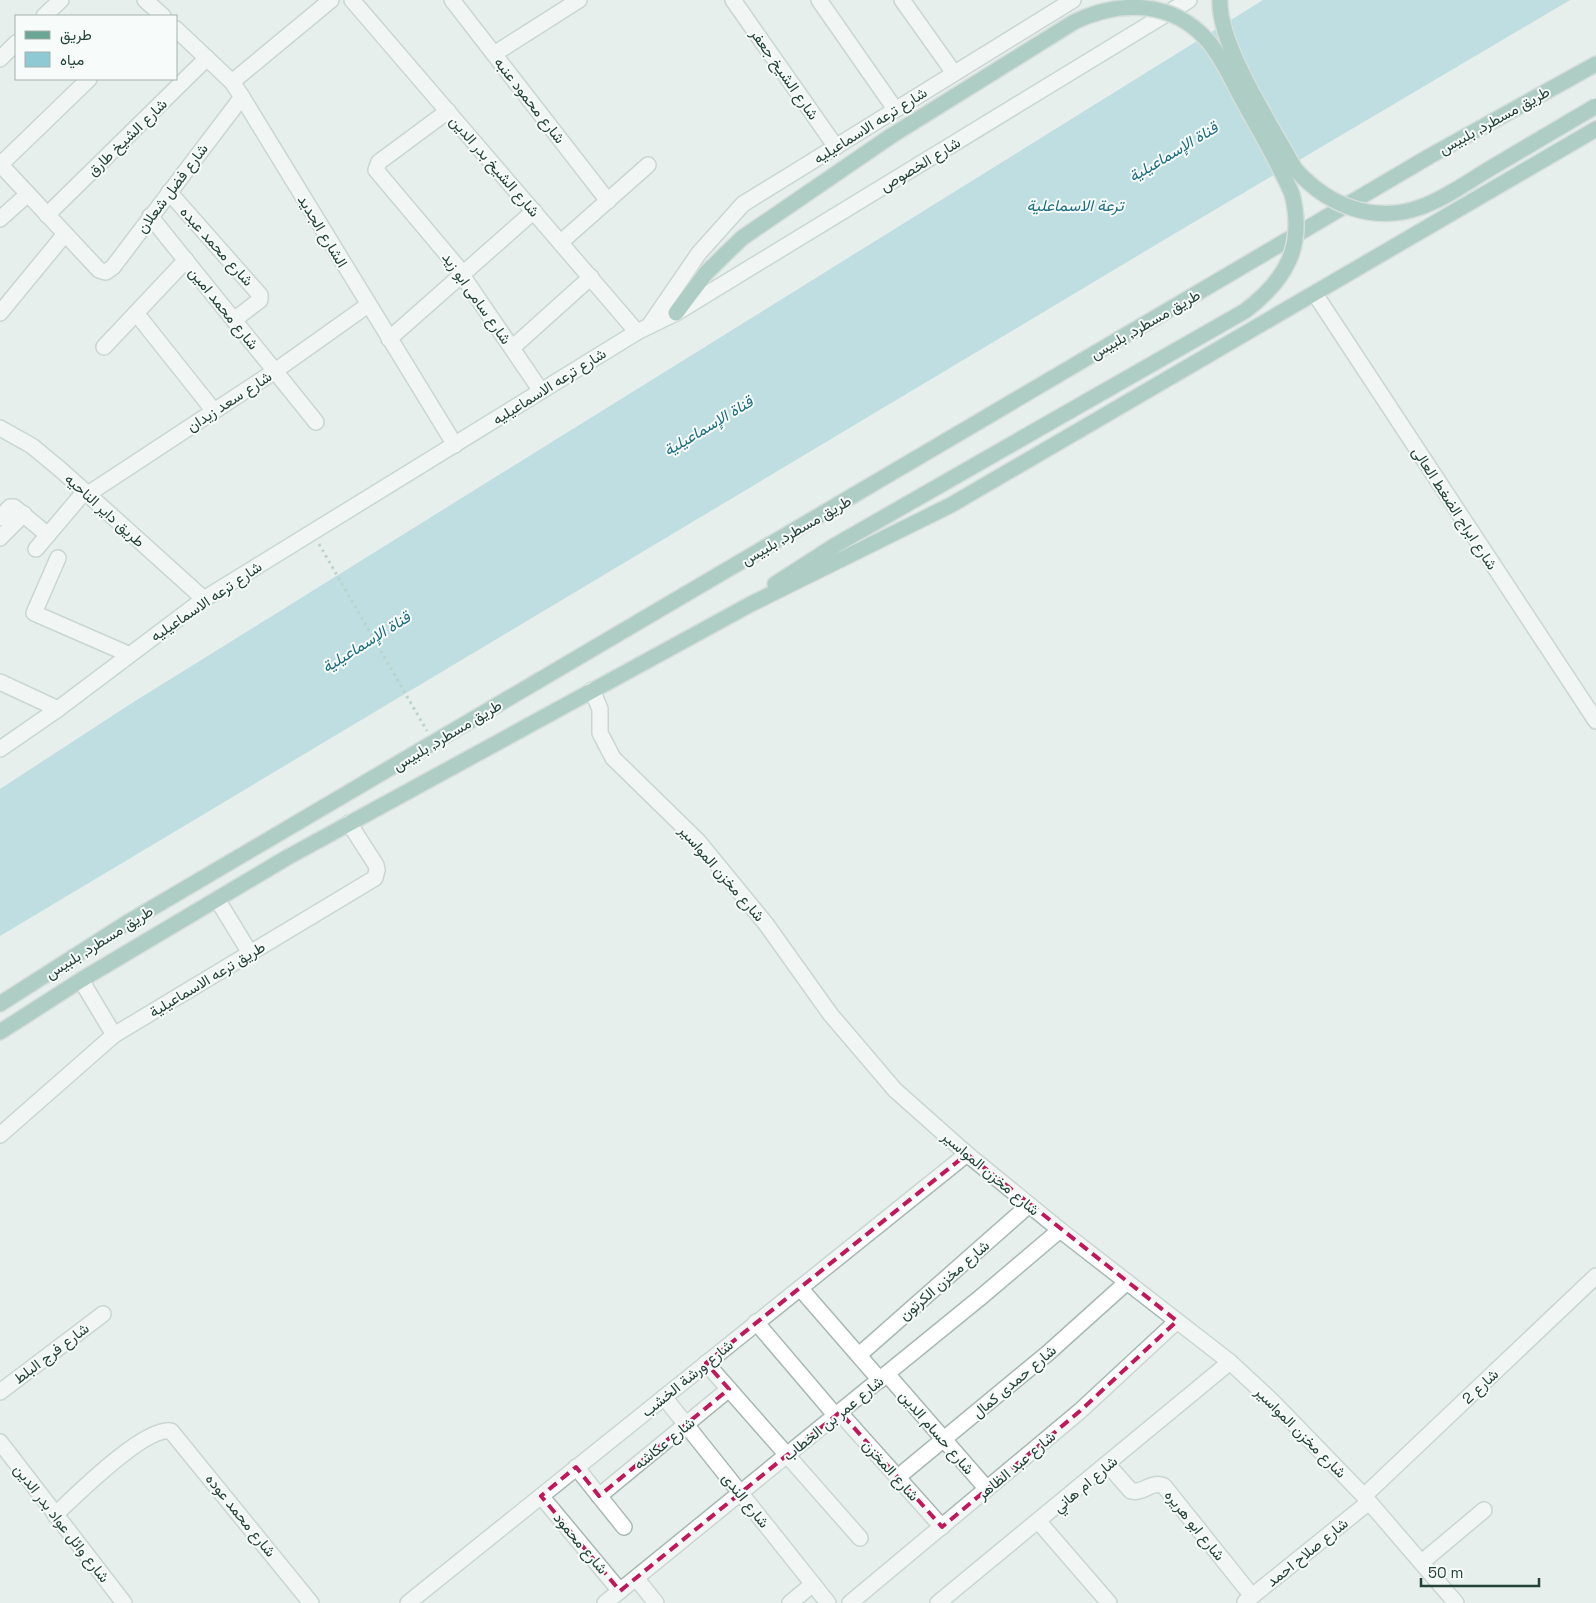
<svg xmlns="http://www.w3.org/2000/svg" width="1596" height="1603" font-family="'Space Grotesk',Vazirmatn,sans-serif">
<style>
.water{fill:#8ec9d4}
.lines{fill:none;stroke-linecap:round;stroke-linejoin:round}
.minor-casing{stroke:#a8b8b2;stroke-width:18}
.tertiary-casing{stroke:#a8b8b2;stroke-width:18}
.secondary-casing{stroke:#a4bbb3;stroke-width:18}
.primary-casing{stroke:#c2cac8;stroke-width:18}
.path{stroke:#86b3a5;stroke-width:3;stroke-dasharray:2.5 4;stroke-linecap:butt}
.minor{stroke:#fff;stroke-width:15}
.tertiary{stroke:#fff;stroke-width:15}
.secondary{stroke:#fff;stroke-width:15}
.primary{stroke:#6aa596;stroke-width:15}
.primary-bridge-casing{stroke:#c2cac8;stroke-width:18;stroke-linecap:butt}
.primary-bridge{stroke:#6aa596;stroke-width:15}
.marked{fill:none;stroke:#c2185b;stroke-width:4;stroke-dasharray:10 6;stroke-linejoin:round}
.labels{text-anchor:middle;dominant-baseline:central;stroke-width:4;stroke-linejoin:round;paint-order:stroke}
.street-label{font-size:15px;fill:#24423a;stroke:#f7fbf9}
.water-label{font-size:16px;font-style:italic;fill:#1c6f80;stroke:#f7fbf9}
</style>
<rect width="100%" height="100%" fill="#e6efeb"/>
<polygon class="water" points="1263,0 1570,0 1184,228 0,936 0,789 132,703"/>
<g class="lines">
<g class="minor-casing">
<g id="minor">
<polyline points="352,0 637,332"/>
<polyline points="452,0 608,201"/>
<polyline points="733,0 836,147"/>
<polyline points="819,0 895,109"/>
<polyline points="902,0 954,73"/>
<polyline points="44,16 61,0"/>
<polyline points="494,54 579,0"/>
<polyline points="0,59 16,43"/>
<polyline points="232,82 331,0"/>
<polyline points="448,111 379,162 376,170 461,271 464,278 541,391"/>
<polyline points="0,164 99,270 106,272 113,267 242,97"/>
<polyline points="0,165 89,79"/>
<polyline points="169,192 260,295 260,300 234,320"/>
<polyline points="47,215 207,58"/>
<polyline points="150,216 316,422"/>
<polyline points="0,219 28,194"/>
<polyline points="561,242 648,165"/>
<polyline points="1315,294 1596,721"/>
<polyline points="0,313 65,234"/>
<polyline points="136,313 214,411"/>
<polyline points="649,326 699,253 743,204 1073,0"/>
<polyline points="389,339 534,211"/>
<polyline points="104,347 186,260"/>
<polyline points="512,348 591,277"/>
<polyline points="0,428 32,446 61,470 204,599"/>
<polyline points="88,494 275,371 368,305"/>
<polyline points="0,518 10,507 14,507 48,535"/>
<polyline points="0,538 24,514"/>
<polyline points="36,549 85,491"/>
<polyline points="58,558 34,613 128,654"/>
<polyline points="0,682 58,709"/>
<polyline points="592,690 600,709 600,733 613,758 698,841 766,924 831,1015 895,1090 967,1154 1060,1230 1230,1362 1273,1402 1364,1496 1456,1603"/>
<polyline points="217,899 250,953"/>
<polyline points="81,980 114,1035"/>
<polyline points="0,1135 114,1035 375,878 377,870 376,865 349,823"/>
<polyline points="800,1288 880,1380"/>
<polyline points="756,1322 836,1416"/>
<polyline points="859,1355 1029,1205"/>
<polyline points="706,1363 860,1538"/>
<polyline points="887,1374 987,1489"/>
<polyline points="0,1392 103,1314"/>
<polyline points="664,1397 828,1603"/>
<polyline points="840,1413 942,1527"/>
<polyline points="0,1442 124,1603"/>
<path d="M 1108,1465 L 1131,1491 C 1144,1494 1151,1480 1164,1486 L 1252,1596"/>
<polyline points="576,1467 624,1527"/>
<polyline points="898,1477 1048,1353 1127,1282"/>
<polyline points="541,1496 620,1591"/>
<polyline points="599,1496 729,1389"/>
<polyline points="1364,1496 1596,1276"/>
<path d="M 55,1515 C 75,1496 145,1426 171,1431 L 311,1603"/>
<polyline points="1039,1522 1109,1603"/>
<polyline points="1422,1562 1484,1510"/>
<polyline points="636,1578 656,1603"/>
<polyline points="1245,1602 1369,1502"/>
<polyline points="408,1603 967,1154"/>
<polyline points="605,1603 981,1297 1060,1230"/>
<polyline points="790,1603 813,1584"/>
<polyline points="850,1603 1080,1411 1177,1321"/>
<polyline points="938,1603 1230,1362"/>
</g>
</g>
<g class="tertiary-casing">
<g id="tertiary">
<polyline points="145,0 163,16"/>
<polyline points="176,29 232,82 242,97 455,445"/>
</g>
</g>
<g class="secondary-casing">
<polyline id="secondary" points="0,749 58,709 204,599 637,332 676,313 1189,0"/>
</g>
<g class="primary-casing">
<g id="primary">
<polyline points="676,313 706,273 742,238 891,136"/>
<polyline points="775,584 834,546 1054,420"/>
<polyline points="0,1004 125,924 1430,156 1596,64"/>
<polyline points="0,1032 81,980 288,857 751,604 951,505 1596,129"/>
</g>
</g>
<polyline class="path" points="319,544 427,731"/>
<use href="#minor" class="minor"/>
<use href="#tertiary" class="tertiary"/>
<use href="#secondary" class="secondary"/>
<use href="#primary" class="primary"/>
<g class="primary-bridge-casing">
<g id="primary-bridge">
<path d="M 1220,0 C 1218,45 1273,128 1295,169 C 1328,206 1374,224 1421,207 C 1446,198 1469,181 1491,168 C 1526,147 1561,127 1596,106"/>
<path d="M 891,136 L 1074,22 C 1120,0 1172,0 1208,41 C 1224,60 1234,85 1246,106 C 1262,135 1279,164 1292,194 C 1305,246 1287,279 1245,311 L 1054,420"/>
</g>
</g>
<use href="#primary-bridge" class="primary-bridge"/>
</g>
<path d="M0 0H1596V1603H0ZM 967,1154 L 1177,1321 L 1080,1411 L 942,1527 L 840,1412 L 620,1591 L 541,1496 L 576,1467 L 599,1496 L 729,1389 L 706,1363 Z" fill="#e6efeb" fill-opacity=".55" fill-rule="evenodd"/>
<path class="marked" d="M 967,1154 L 1177,1321 L 1080,1411 L 942,1527 L 840,1412 L 620,1591 L 541,1496 L 576,1467 L 599,1496 L 729,1389 L 706,1363 Z"/>
<g class="labels">
<g class="street-label">
<text transform="translate(785 74) rotate(55)">شارع الشيخ جعفر</text>
<text transform="translate(530 100) rotate(52)">شارع محمود عنبه</text>
<text transform="translate(1494 120) rotate(-29)">طريق مسطرد, بلبيس</text>
<text transform="translate(870 125) rotate(-32)">شارع ترعه الاسماعيليه</text>
<text transform="translate(127 137) rotate(-44)">شارع الشيخ طارق</text>
<text transform="translate(920 164) rotate(-31)">شارع الخصوص</text>
<text transform="translate(495 166) rotate(49)">شارع الشيخ بدر الدين</text>
<text transform="translate(172 188) rotate(-53)">شارع فضل شعلان</text>
<text transform="translate(323 231) rotate(59)">الشارع الجديد</text>
<text transform="translate(217 246) rotate(48)">شارع محمد عبده</text>
<text transform="translate(477 298) rotate(55)">شارع سامى ابو زيد</text>
<text transform="translate(224 308) rotate(51)">شارع محمد امين</text>
<text transform="translate(1145 324) rotate(-30)">طريق مسطرد, بلبيس</text>
<text transform="translate(549 386) rotate(-32)">شارع ترعه الاسماعيليه</text>
<text transform="translate(229 401) rotate(-33)">شارع سعد زيدان</text>
<text transform="translate(1455 508) rotate(57)">شارع ابراج الضغط العالى</text>
<text transform="translate(105 510) rotate(42)">طريق داير الناحيه</text>
<text transform="translate(796 530) rotate(-30)">طريق مسطرد, بلبيس</text>
<text transform="translate(206 601) rotate(-34)">شارع ترعه الاسماعيليه</text>
<text transform="translate(447 735) rotate(-31)">طريق مسطرد, بلبيس</text>
<text transform="translate(722 873) rotate(49)">شارع مخزن المواسير</text>
<text transform="translate(99 942) rotate(-32)">طريق مسطرد, بلبيس</text>
<text transform="translate(207 979) rotate(-31)">طريق ترعه الاسماعيلية</text>
<text transform="translate(991 1173) rotate(40)">شارع مخزن المواسير</text>
<text transform="translate(944 1280) rotate(-41)">شارع مخزن الكرتون</text>
<text transform="translate(51 1353) rotate(-37)">شارع فرج البلط</text>
<text transform="translate(687 1378) rotate(-39)">شارع ورشة الخشب</text>
<text transform="translate(1014 1381) rotate(-40)">شارع حمدى كمال</text>
<text transform="translate(1480 1386) rotate(-43)">شارع 2</text>
<text transform="translate(833 1418) rotate(-39)">شارع عمر بن الخطاب</text>
<text transform="translate(937 1432) rotate(49)">شارع حسام الدين</text>
<text transform="translate(1301 1432) rotate(45)">شارع مخزن المواسير</text>
<text transform="translate(664 1443) rotate(-39)">شارع عكاشه</text>
<text transform="translate(1016 1465) rotate(-40)">شارع عبد الظاهر</text>
<text transform="translate(891 1470) rotate(48)">شارع المخزن</text>
<text transform="translate(1085 1484) rotate(-40)">شارع ام هاني</text>
<text transform="translate(746 1500) rotate(51)">شارع الندى</text>
<text transform="translate(241 1515) rotate(51)">شارع محمد عوده</text>
<text transform="translate(62 1523) rotate(52)">شارع وائل عواد بدر الدين</text>
<text transform="translate(1195 1525) rotate(51)">شارع ابو هريره</text>
<text transform="translate(581 1543) rotate(50)">شارع محمود</text>
<text transform="translate(1307 1552) rotate(-39)">شارع صلاح احمد</text>
</g>
<g class="water-label">
<text transform="translate(1173 152) rotate(-31)">قناة الإسماعيلية</text>
<text x="1075" y="205">ترعة الاسماعلية</text>
<text transform="translate(708 426) rotate(-31)">قناة الإسماعيلية</text>
<text transform="translate(366 642) rotate(-32)">قناة الإسماعيلية</text>
</g>
</g>
<rect x="15" y="15" width="162" height="65" fill="#f7fbf9" stroke="#a3b1ad"/>
<rect x="25" y="31" width="25" height="8" fill="#6aa596" stroke="#a3b1ad"/>
<text x="60" y="40" font-size="15" fill="#24423a">طريق</text>
<rect x="25" y="52" width="25" height="15" fill="#8ec9d4" stroke="#a3b1ad"/>
<text x="60" y="65" font-size="15" fill="#24423a">مياه</text>
<path d="M1421 1578v8h118v-8" fill="none" stroke="#24423a" stroke-width="2.5"/>
<text x="1428" y="1578" font-size="15" fill="#24423a" stroke="#f7fbf9" stroke-width="4" paint-order="stroke">50 m</text>
</svg>
